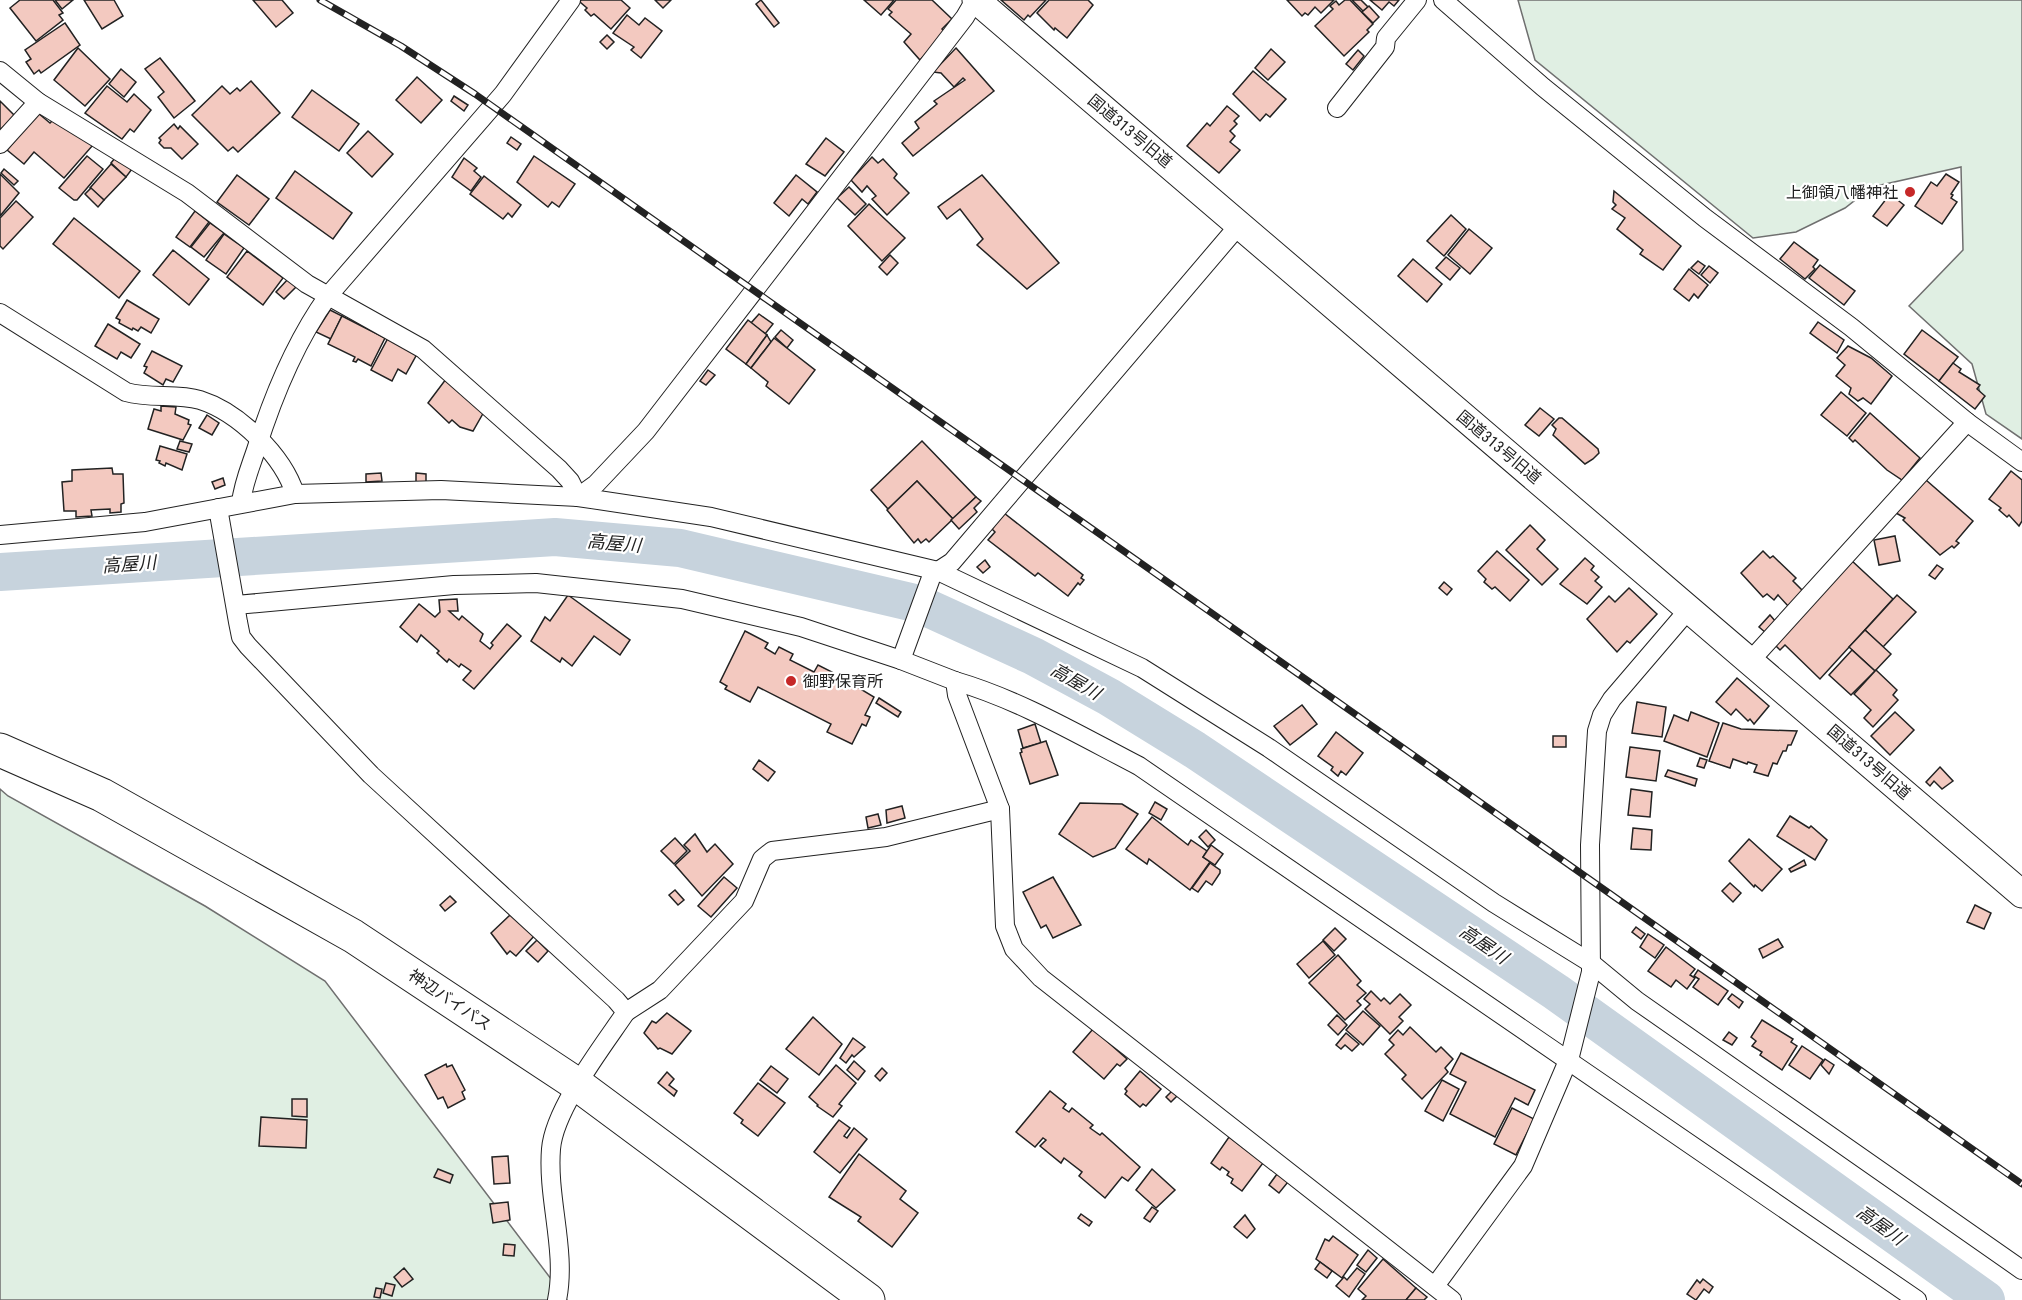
<svg xmlns="http://www.w3.org/2000/svg" width="2022" height="1300" font-family="'Roboto Condensed','Noto Sans JP',sans-serif">
<style>
.green{fill:#e0efe3;stroke:#6f6f6f;stroke-width:1.5}
.lines{fill:none;stroke-linecap:round;stroke-linejoin:round}
.river{stroke:#c7d3dd;stroke-width:38}
.building{fill:#f3c9c0;stroke:#222;stroke-width:1.5}
.street-casing{stroke:#222;stroke-width:20}
.secondary-casing{stroke:#222;stroke-width:29}
.highway-casing{stroke:#222;stroke-width:35}
.street{stroke:#fff;stroke-width:18}
.secondary{stroke:#fff;stroke-width:27}
.highway{stroke:#fff;stroke-width:33}
.rail-casing{stroke:#222;stroke-width:7}
.rail{stroke:#fff;stroke-width:4.5;stroke-dasharray:14;stroke-linecap:butt}
.poi-dot{fill:#c62828;stroke:#fff;stroke-width:2}
.labels{text-anchor:middle;dominant-baseline:central;stroke-width:4.5;stroke-linejoin:round;paint-order:stroke}
.street-label{font-size:16px;fill:#222;stroke:#fff}
.poi-label{font-size:16px;fill:#222;stroke:#fff;text-anchor:end}
.water-label{font-size:18px;font-style:italic;fill:#222;stroke:#fff}
</style>
<rect width="100%" height="100%" fill="#fff"/>
<g class="green">
<polygon points="1518,0 2022,0 2022,439 1986,414 1972,364 1909,306 1963,250 1961,167 1872,187 1845,208 1796,232 1753,238 1535,60"/>
<polygon points="0,789 8,796 205,906 325,981 567,1300 0,1300"/>
</g>
<g class="lines">
<polyline class="river" points="0,572 555,537 680,548 919,604 1033,656 1109,697 1195,750 1556,992 1986,1300"/>
</g>
<g class="building">
<polygon points="20,0 53,0 63,13 59,15 63,20 36,41 10,8"/>
<polygon points="55,0 73,0 62,9"/>
<polygon points="84,0 114,0 123,16 102,29"/>
<polygon points="253,0 282,0 293,13 276,27"/>
<polygon points="581,0 621,0 630,8 611,29 594,14 591,16 585,10 587,8 580,2"/>
<polygon points="655,0 671,0 663,8"/>
<polygon points="761,0 779,23 774,27 756,4"/>
<polygon points="864,0 894,0 881,15"/>
<polygon points="896,0 932,0 952,19 942,29 945,32 920,60 904,42 911,34 889,15 892,12 888,9"/>
<polygon points="1001,0 1046,0 1030,17 1028,15 1024,20"/>
<polygon points="1049,0 1088,0 1093,5 1067,38 1055,28 1054,30 1037,13"/>
<polygon points="1287,0 1334,0 1321,13 1315,7 1308,15 1305,13 1302,16"/>
<polygon points="1345,0 1350,0 1373,24 1367,30 1369,32 1344,56 1315,26 1333,9 1330,6 1336,1 1339,5"/>
<polygon points="1352,0 1361,0 1368,7 1363,11"/>
<polygon points="1370,0 1399,0 1394,6 1389,2 1382,10"/>
<polygon points="1369,6 1379,17 1373,23 1362,12"/>
<polygon points="627,15 639,25 645,18 662,31 641,58 631,50 634,47 613,33"/>
<polygon points="65,23 80,45 41,73 39,70 34,74 26,62 31,59 25,50"/>
<polygon points="607,35 614,42 607,49 600,42"/>
<polygon points="78,48 110,79 85,106 54,80"/>
<polygon points="956,48 994,91 913,156 902,143 919,128 915,122 937,104 934,101 965,80 963,78 954,87 941,73 933,72"/>
<polygon points="1271,49 1285,62 1268,80 1255,68"/>
<polygon points="1358,50 1364,56 1353,70 1346,64"/>
<polygon points="160,58 195,101 174,118 158,97 164,92 145,69"/>
<polygon points="121,69 136,82 124,97 109,84"/>
<polygon points="1253,71 1286,99 1270,117 1266,114 1260,121 1233,94"/>
<polygon points="417,77 442,100 421,123 396,100"/>
<polygon points="251,81 280,113 238,152 233,147 228,151 192,115 222,86 230,94 237,88 240,91"/>
<polygon points="107,86 127,102 134,94 151,110 134,132 130,129 122,139 85,113"/>
<polygon points="312,90 359,124 339,151 292,117"/>
<polygon points="454,96 468,105 464,111 451,101"/>
<polygon points="0,101 15,116 0,130"/>
<polygon points="1227,106 1239,116 1234,121 1237,124 1230,131 1235,136 1230,142 1240,150 1219,173 1187,146 1207,123 1210,126"/>
<polygon points="38,113 50,123 53,120 93,145 64,178 34,152 24,164 7,150"/>
<polygon points="174,124 178,129 180,126 198,144 182,159 171,148 164,148 159,143 161,140 159,138"/>
<polygon points="368,131 393,154 372,177 347,153"/>
<polygon points="511,137 521,144 517,150 507,143"/>
<polygon points="826,138 844,152 825,176 806,164"/>
<polygon points="87,156 103,169 77,200 74,200 59,188"/>
<polygon points="534,156 575,184 559,207 552,202 548,207 517,182"/>
<polygon points="872,157 878,163 883,159 897,174 894,178 909,193 887,215 872,199 876,196 867,186 862,192 851,180"/>
<polygon points="115,158 132,169 126,177 111,163"/>
<polygon points="464,158 477,168 474,171 481,177 471,191 452,177"/>
<polygon points="111,164 126,177 104,200 90,188"/>
<polygon points="4,169 18,181 14,185 1,173"/>
<polygon points="295,171 352,213 333,239 276,198"/>
<polygon points="0,174 19,193 0,216"/>
<polygon points="1946,174 1959,182 1951,194 1953,195 1951,198 1957,202 1942,224 1915,206 1931,182 1937,186"/>
<polygon points="237,175 269,199 249,225 217,202"/>
<polygon points="796,175 817,192 808,204 802,199 789,216 774,203"/>
<polygon points="982,175 1059,263 1027,289 977,245 983,239 960,209 947,219 938,207"/>
<polygon points="484,176 521,205 512,217 508,213 503,219 470,194"/>
<polygon points="849,187 866,204 855,215 837,198"/>
<polygon points="91,188 104,200 98,207 85,194"/>
<polygon points="1614,191 1681,246 1663,270 1640,254 1643,250 1617,229 1625,218 1612,209 1616,205 1613,202"/>
<polygon points="1890,194 1904,205 1887,226 1873,216"/>
<polygon points="16,201 33,217 3,249 0,246 0,218"/>
<polygon points="869,204 905,238 882,261 848,226"/>
<polygon points="195,211 209,222 190,247 176,237"/>
<polygon points="1451,215 1466,229 1444,256 1427,241"/>
<polygon points="74,218 140,271 119,298 53,244"/>
<polygon points="210,223 224,233 204,257 191,247"/>
<polygon points="1469,229 1492,248 1470,274 1448,255"/>
<polygon points="224,234 244,248 226,274 206,260"/>
<polygon points="1794,242 1818,260 1813,267 1815,269 1805,279 1780,259"/>
<polygon points="173,250 209,279 189,305 153,275"/>
<polygon points="247,251 283,278 263,305 227,277"/>
<polygon points="890,255 898,263 887,275 879,267"/>
<polygon points="1446,257 1460,268 1450,280 1436,268"/>
<polygon points="1413,259 1442,284 1427,302 1398,276"/>
<polygon points="1698,261 1705,266 1699,274 1691,268"/>
<polygon points="1820,265 1855,291 1844,305 1809,278"/>
<polygon points="1709,266 1718,273 1710,283 1701,275"/>
<polygon points="1689,269 1708,285 1698,298 1694,294 1689,301 1674,289"/>
<polygon points="288,279 296,287 284,299 276,292"/>
<polygon points="127,300 159,319 151,333 141,327 138,331 133,328 132,330 119,323 120,320 116,318"/>
<polygon points="330,310 342,316 331,339 316,332"/>
<polygon points="759,314 773,324 765,334 751,323"/>
<polygon points="342,316 385,338 371,366 358,359 356,362 353,361 355,357 328,344"/>
<polygon points="748,320 767,335 746,364 726,349"/>
<polygon points="1818,322 1844,340 1837,353 1810,333"/>
<polygon points="108,324 140,344 131,358 121,352 117,359 95,346"/>
<polygon points="781,330 793,340 787,348 775,337"/>
<polygon points="1922,330 1958,357 1939,381 1904,354"/>
<polygon points="767,335 771,342 751,368 746,364"/>
<polygon points="388,338 417,354 406,374 398,369 392,381 371,370"/>
<polygon points="774,338 815,370 789,404 766,386 768,382 751,368"/>
<polygon points="1848,346 1871,358 1892,376 1871,404 1863,398 1858,401 1849,394 1851,388 1836,376 1845,365 1837,358"/>
<polygon points="152,351 182,366 173,382 166,379 163,385 144,373 147,367 144,366"/>
<polygon points="1953,363 1961,369 1959,372 1980,385 1977,389 1985,396 1975,409 1939,381"/>
<polygon points="708,370 715,375 706,385 700,381"/>
<polygon points="446,379 485,410 473,431 460,427 452,420 449,423 428,403"/>
<polygon points="1841,392 1866,413 1847,436 1821,415"/>
<polygon points="161,406 176,407 175,414 189,420 188,424 191,425 183,440 148,429 154,409 161,411"/>
<polygon points="1540,408 1554,419 1539,436 1525,425"/>
<polygon points="1870,413 1920,458 1902,480 1887,470 1855,440 1853,442 1849,438"/>
<polygon points="207,415 219,423 212,435 199,428"/>
<polygon points="1559,418 1562,418 1598,449 1599,453 1593,459 1585,464 1553,435 1556,429 1552,425"/>
<polygon points="180,441 192,444 189,452 177,449"/>
<polygon points="922,441 976,497 953,519 917,481 888,509 871,490"/>
<polygon points="160,446 187,454 182,470 166,463 165,466 159,463 160,461 156,460"/>
<polygon points="112,468 113,474 123,474 124,503 121,504 121,512 110,513 110,509 91,510 92,516 76,517 76,511 64,511 62,482 72,481 72,470"/>
<polygon points="2011,471 2022,480 2022,521 2019,526 2009,515 2007,517 1999,510 2001,508 1989,499"/>
<polygon points="381,473 382,481 366,482 366,474"/>
<polygon points="416,473 426,474 426,482 416,482"/>
<polygon points="223,478 225,485 215,489 212,482"/>
<polygon points="1926,480 1973,521 1956,541 1959,543 1954,548 1952,546 1940,555 1903,520 1905,518 1896,513"/>
<polygon points="917,481 953,519 929,542 926,539 921,543 918,539 914,543 887,510"/>
<polygon points="976,497 981,501 974,508 977,512 959,529 951,520"/>
<polygon points="1004,513 1083,575 1081,578 1084,580 1080,585 1078,583 1068,596 1038,573 1035,576 988,540 995,532 992,529"/>
<polygon points="1530,525 1545,540 1537,549 1558,569 1542,585 1506,550"/>
<polygon points="1895,536 1900,561 1879,565 1874,540"/>
<polygon points="1497,551 1529,580 1510,601 1495,587 1492,589 1484,582 1486,579 1478,571"/>
<polygon points="1763,551 1770,558 1773,556 1796,578 1793,581 1803,591 1788,606 1778,595 1774,600 1767,594 1763,597 1741,573"/>
<polygon points="1585,558 1594,566 1591,570 1599,577 1595,581 1602,587 1587,604 1560,584"/>
<polygon points="985,560 990,567 983,573 977,567"/>
<polygon points="1851,560 1893,599 1820,679 1785,645 1780,650 1775,645"/>
<polygon points="1937,565 1943,569 1935,579 1929,575"/>
<polygon points="1444,582 1452,589 1447,595 1439,588"/>
<polygon points="1629,588 1657,614 1630,643 1627,641 1617,652 1587,619 1609,596 1615,602"/>
<polygon points="568,595 630,640 620,655 594,636 572,666 562,658 560,662 531,641 545,617 550,621"/>
<polygon points="1897,595 1916,612 1883,647 1865,630"/>
<polygon points="457,599 458,611 449,611 459,620 462,616 483,634 480,641 490,649 493,645 491,643 507,624 521,636 474,689 463,680 471,671 461,664 459,667 449,659 447,662 437,653 439,651 421,635 417,642 400,627 419,604 435,617 440,612 439,600"/>
<polygon points="1770,615 1776,622 1766,633 1759,627"/>
<polygon points="1865,630 1891,654 1875,671 1849,647"/>
<polygon points="745,631 768,643 765,648 775,654 779,647 793,654 790,660 814,672 818,665 832,672 829,679 846,688 849,682 874,697 865,715 870,717 866,726 862,724 852,744 827,732 831,724 758,687 750,702 725,689 727,686 720,682"/>
<polygon points="1852,650 1875,671 1851,695 1829,675"/>
<polygon points="1876,670 1897,690 1893,695 1898,700 1873,727 1864,718 1871,710 1854,694"/>
<polygon points="1737,678 1769,706 1754,724 1750,719 1748,721 1736,709 1731,715 1716,702"/>
<polygon points="879,698 901,712 898,717 876,703"/>
<polygon points="1637,702 1666,707 1662,737 1632,733"/>
<polygon points="1302,705 1317,724 1290,745 1274,726"/>
<polygon points="1691,712 1719,723 1707,757 1664,741 1674,715 1688,721"/>
<polygon points="1895,712 1914,730 1890,755 1871,736"/>
<polygon points="1723,723 1741,729 1797,731 1791,745 1788,745 1786,751 1783,751 1777,764 1773,763 1768,776 1754,772 1757,765 1748,762 1747,764 1733,759 1730,768 1709,761"/>
<polygon points="1035,724 1041,743 1023,748 1018,730"/>
<polygon points="1336,732 1363,753 1346,775 1341,771 1338,776 1331,770 1333,767 1318,756"/>
<rect x="1553" y="736" width="13" height="11"/>
<polygon points="1046,741 1058,775 1030,784 1020,753 1022,752 1021,749"/>
<polygon points="1630,747 1660,751 1656,781 1626,777"/>
<polygon points="1700,758 1707,760 1704,768 1697,766"/>
<polygon points="759,760 775,772 768,781 753,769"/>
<polygon points="1940,767 1953,781 1942,789 1934,781 1930,786 1926,782"/>
<polygon points="1668,770 1697,779 1695,786 1665,776"/>
<polygon points="1631,789 1652,792 1650,817 1628,815"/>
<polygon points="1155,802 1167,809 1161,820 1149,813"/>
<polygon points="1080,803 1122,804 1138,814 1115,848 1093,857 1059,834"/>
<polygon points="902,806 905,818 887,823 886,810"/>
<polygon points="878,814 881,825 868,828 866,817"/>
<polygon points="1790,816 1809,828 1811,826 1827,840 1815,860 1777,836"/>
<polygon points="1152,817 1188,845 1191,840 1207,851 1203,857 1210,862 1190,890 1149,859 1147,864 1126,849"/>
<polygon points="1633,828 1652,830 1651,850 1631,849"/>
<polygon points="1206,830 1215,840 1208,847 1199,837"/>
<polygon points="695,834 707,852 715,844 733,864 702,896 675,865 690,851 684,845"/>
<polygon points="675,838 687,851 674,864 661,851"/>
<polygon points="1749,839 1782,869 1762,891 1755,885 1754,887 1729,861"/>
<polygon points="1211,845 1223,854 1215,865 1203,857"/>
<polygon points="1804,860 1806,865 1791,872 1789,869"/>
<polygon points="1210,863 1220,870 1220,873 1212,885 1206,881 1198,892 1192,888"/>
<polygon points="724,877 737,888 711,917 698,906"/>
<polygon points="1053,877 1081,925 1053,938 1046,925 1041,928 1023,892"/>
<polygon points="1730,883 1741,893 1733,902 1722,891"/>
<polygon points="675,890 684,900 678,905 669,895"/>
<polygon points="450,896 456,902 445,911 440,905"/>
<polygon points="1975,905 1991,913 1984,929 1967,922"/>
<polygon points="511,914 535,935 516,956 510,951 507,954 491,933"/>
<polygon points="1636,927 1645,934 1641,939 1632,932"/>
<polygon points="1335,928 1346,939 1334,951 1323,940"/>
<polygon points="1648,934 1664,945 1655,958 1640,947"/>
<polygon points="1778,939 1783,947 1763,958 1759,949"/>
<polygon points="537,940 548,951 538,962 526,951"/>
<polygon points="1323,941 1335,955 1309,978 1297,964"/>
<polygon points="1666,947 1695,969 1690,975 1695,978 1687,989 1676,980 1671,987 1648,971"/>
<polygon points="1338,955 1361,981 1357,985 1366,993 1357,1001 1361,1005 1345,1020 1309,983"/>
<polygon points="1698,970 1728,991 1718,1005 1693,987 1699,979 1694,976"/>
<polygon points="1371,991 1381,1001 1384,998 1390,1004 1400,994 1411,1005 1399,1017 1403,1021 1390,1034 1365,1009 1370,1004 1364,999"/>
<polygon points="1732,994 1743,1002 1739,1008 1728,999"/>
<polygon points="1363,1011 1380,1026 1363,1045 1346,1030"/>
<polygon points="667,1013 691,1031 672,1054 660,1048 658,1049 644,1033 652,1021 656,1023"/>
<polygon points="1337,1015 1347,1025 1338,1035 1328,1025"/>
<polygon points="813,1017 842,1044 819,1075 786,1049"/>
<polygon points="1762,1020 1793,1039 1791,1042 1797,1046 1782,1070 1760,1055 1762,1052 1752,1046 1756,1041 1751,1037"/>
<polygon points="1410,1027 1436,1052 1441,1047 1453,1059 1445,1068 1448,1072 1422,1099 1402,1079 1406,1075 1385,1054 1394,1045 1389,1040 1398,1030 1403,1035"/>
<polygon points="1093,1029 1127,1059 1120,1066 1117,1064 1104,1079 1073,1052"/>
<polygon points="1729,1032 1737,1038 1732,1045 1723,1040"/>
<polygon points="1346,1033 1359,1044 1352,1051 1345,1045 1341,1049 1336,1045"/>
<polygon points="853,1038 865,1047 854,1057 852,1055 846,1063 840,1058"/>
<polygon points="1802,1046 1823,1060 1810,1079 1789,1065"/>
<polygon points="1461,1053 1535,1090 1528,1105 1515,1098 1495,1137 1450,1114 1466,1082 1450,1074"/>
<polygon points="1825,1059 1834,1065 1829,1074 1821,1065"/>
<polygon points="854,1061 865,1071 858,1080 847,1070"/>
<polygon points="446,1064 447,1067 452,1065 465,1090 462,1092 465,1099 448,1108 443,1097 438,1099 425,1075"/>
<polygon points="836,1065 856,1083 839,1104 842,1106 833,1117 817,1106 818,1105 809,1097"/>
<polygon points="771,1066 788,1079 777,1093 760,1080"/>
<polygon points="882,1068 887,1073 880,1081 875,1076"/>
<polygon points="1140,1071 1161,1089 1146,1106 1143,1104 1140,1107 1125,1094 1127,1091 1125,1089"/>
<polygon points="667,1072 674,1079 669,1085 677,1091 674,1096 658,1083"/>
<polygon points="1442,1080 1459,1089 1443,1121 1425,1111"/>
<polygon points="758,1083 785,1103 758,1136 741,1123 743,1120 734,1113"/>
<polygon points="1050,1091 1066,1104 1063,1108 1069,1112 1072,1108 1093,1125 1090,1128 1100,1135 1102,1133 1140,1167 1128,1181 1122,1177 1105,1198 1079,1176 1082,1172 1064,1158 1061,1163 1040,1146 1046,1140 1043,1138 1035,1147 1016,1132"/>
<polygon points="1172,1091 1177,1096 1171,1102 1166,1097"/>
<polygon points="292,1099 307,1099 307,1117 292,1116"/>
<polygon points="1512,1108 1534,1119 1516,1155 1494,1144"/>
<polygon points="261,1117 307,1120 306,1148 259,1146"/>
<polygon points="839,1120 850,1128 844,1136 847,1138 854,1128 867,1139 840,1173 814,1152"/>
<polygon points="1229,1137 1263,1163 1242,1191 1231,1183 1233,1179 1227,1175 1229,1172 1222,1167 1220,1170 1211,1163"/>
<polygon points="859,1154 906,1191 900,1199 918,1213 892,1247 858,1221 861,1217 829,1197"/>
<polygon points="508,1156 510,1183 494,1184 492,1157"/>
<polygon points="438,1169 453,1175 450,1183 434,1177"/>
<polygon points="1152,1169 1175,1190 1156,1208 1136,1190"/>
<polygon points="1277,1174 1288,1182 1279,1193 1269,1185"/>
<polygon points="508,1202 510,1220 493,1223 490,1204"/>
<polygon points="1152,1207 1158,1211 1150,1222 1144,1218"/>
<polygon points="1081,1214 1092,1222 1089,1226 1078,1218"/>
<polygon points="1245,1215 1255,1229 1247,1238 1234,1227"/>
<polygon points="1333,1236 1358,1255 1342,1278 1316,1259 1325,1239 1329,1241"/>
<polygon points="504,1244 515,1245 514,1256 503,1255"/>
<polygon points="1368,1250 1377,1258 1366,1272 1357,1265"/>
<polygon points="1383,1259 1416,1288 1406,1300 1362,1300 1366,1296 1358,1289"/>
<polygon points="1320,1262 1332,1271 1327,1278 1315,1269"/>
<polygon points="404,1268 413,1279 402,1287 394,1277"/>
<polygon points="1357,1268 1365,1274 1349,1297 1336,1286 1344,1277 1347,1280"/>
<polygon points="1703,1279 1713,1287 1709,1293 1704,1289 1696,1300 1687,1294 1697,1280 1700,1283"/>
<polygon points="386,1283 395,1285 392,1296 383,1293"/>
<polygon points="376,1288 382,1289 380,1298 374,1297"/>
<polygon points="1416,1288 1427,1297 1424,1300 1406,1300"/>
</g>
<g class="lines">
<g class="street-casing">
<g id="street">
<polyline points="1443,0 1543,87 1705,218 1851,327 1967,422 2022,462"/>
<polyline points="0,71 38,102 187,193 307,284 423,349 559,469 570,481 578,497"/>
<polyline points="1337,108 1385,47 1386,38 1417,0"/>
<polyline points="0,144 38,102"/>
<polyline points="1239,225 952,562 932,575 901,660 955,681 957,695 1000,809 1005,926 1014,949 1041,978 1452,1300"/>
<path d="M 0,313 L 126,392 C 150,399 177,393 200,400 C 238,412 283,455 295,494"/>
<polyline points="578,497 596,484 646,431 965,17 975,0"/>
<path d="M 241,503 C 243,484 250,468 256,450 C 273,396 295,342 328,296 L 503,94 L 571,0"/>
<path d="M 218,508 L 238,622 L 241,637 L 248,646 L 371,775 L 616,1000 L 626,1012 C 603,1046 554,1109 551,1149 C 547,1199 567,1251 557,1300"/>
<polyline points="0,535 145,522 295,494 441,490 578,497 711,517 938,571 1142,668 1269,748 1494,903 1591,963 1637,1001 2022,1270"/>
<polyline points="236,605 454,585 536,583 682,599 801,627 901,660"/>
<polyline points="1751,660 1967,422"/>
<path d="M 955,681 C 1020,700 1079,735 1139,766 L 1917,1300"/>
<polyline points="626,1012 660,990 744,901 762,859 772,851 886,837 1000,809"/>
<polyline points="1435,1286 1523,1166 1570,1056 1591,972 1590,845 1597,731 1602,715 1612,699 1689,609"/>
</g>
</g>
<g class="secondary-casing">
<polyline id="secondary" points="976,0 2022,894"/>
</g>
<g class="highway-casing">
<polyline id="highway" points="0,750 102,795 353,936 578,1085 868,1300"/>
</g>
<use href="#street" class="street"/>
<use href="#secondary" class="secondary"/>
<use href="#highway" class="highway"/>
<g class="rail-casing">
<polyline id="rail" points="320,0 401,46 475,94 2022,1184"/>
</g>
<use href="#rail" class="rail"/>
</g>
<g class="poi-dot">
<circle cx="1910" cy="192" r="6"/>
<circle cx="791" cy="681" r="6"/>
</g>
<g class="labels">
<g class="street-label">
<text transform="translate(1130 131) rotate(40)">国道313号旧道</text>
<text transform="translate(1499 447) rotate(40)">国道313号旧道</text>
<text transform="translate(1869 762) rotate(41)">国道313号旧道</text>
<text transform="translate(450 1000) rotate(34)">神辺バイパス</text>
</g>
<g class="poi-label">
<text x="1898" y="192">上御領八幡神社</text>
<text x="803" y="681" text-anchor="start">御野保育所</text>
</g>
<g class="water-label">
<text transform="translate(614 543) rotate(5)">高屋川</text>
<text transform="translate(129 564) rotate(-4)">高屋川</text>
<text transform="translate(1076 681) rotate(30)">高屋川</text>
<text transform="translate(1484 944) rotate(34)">高屋川</text>
<text transform="translate(1881 1225) rotate(36)">高屋川</text>
</g>
</g>
</svg>
